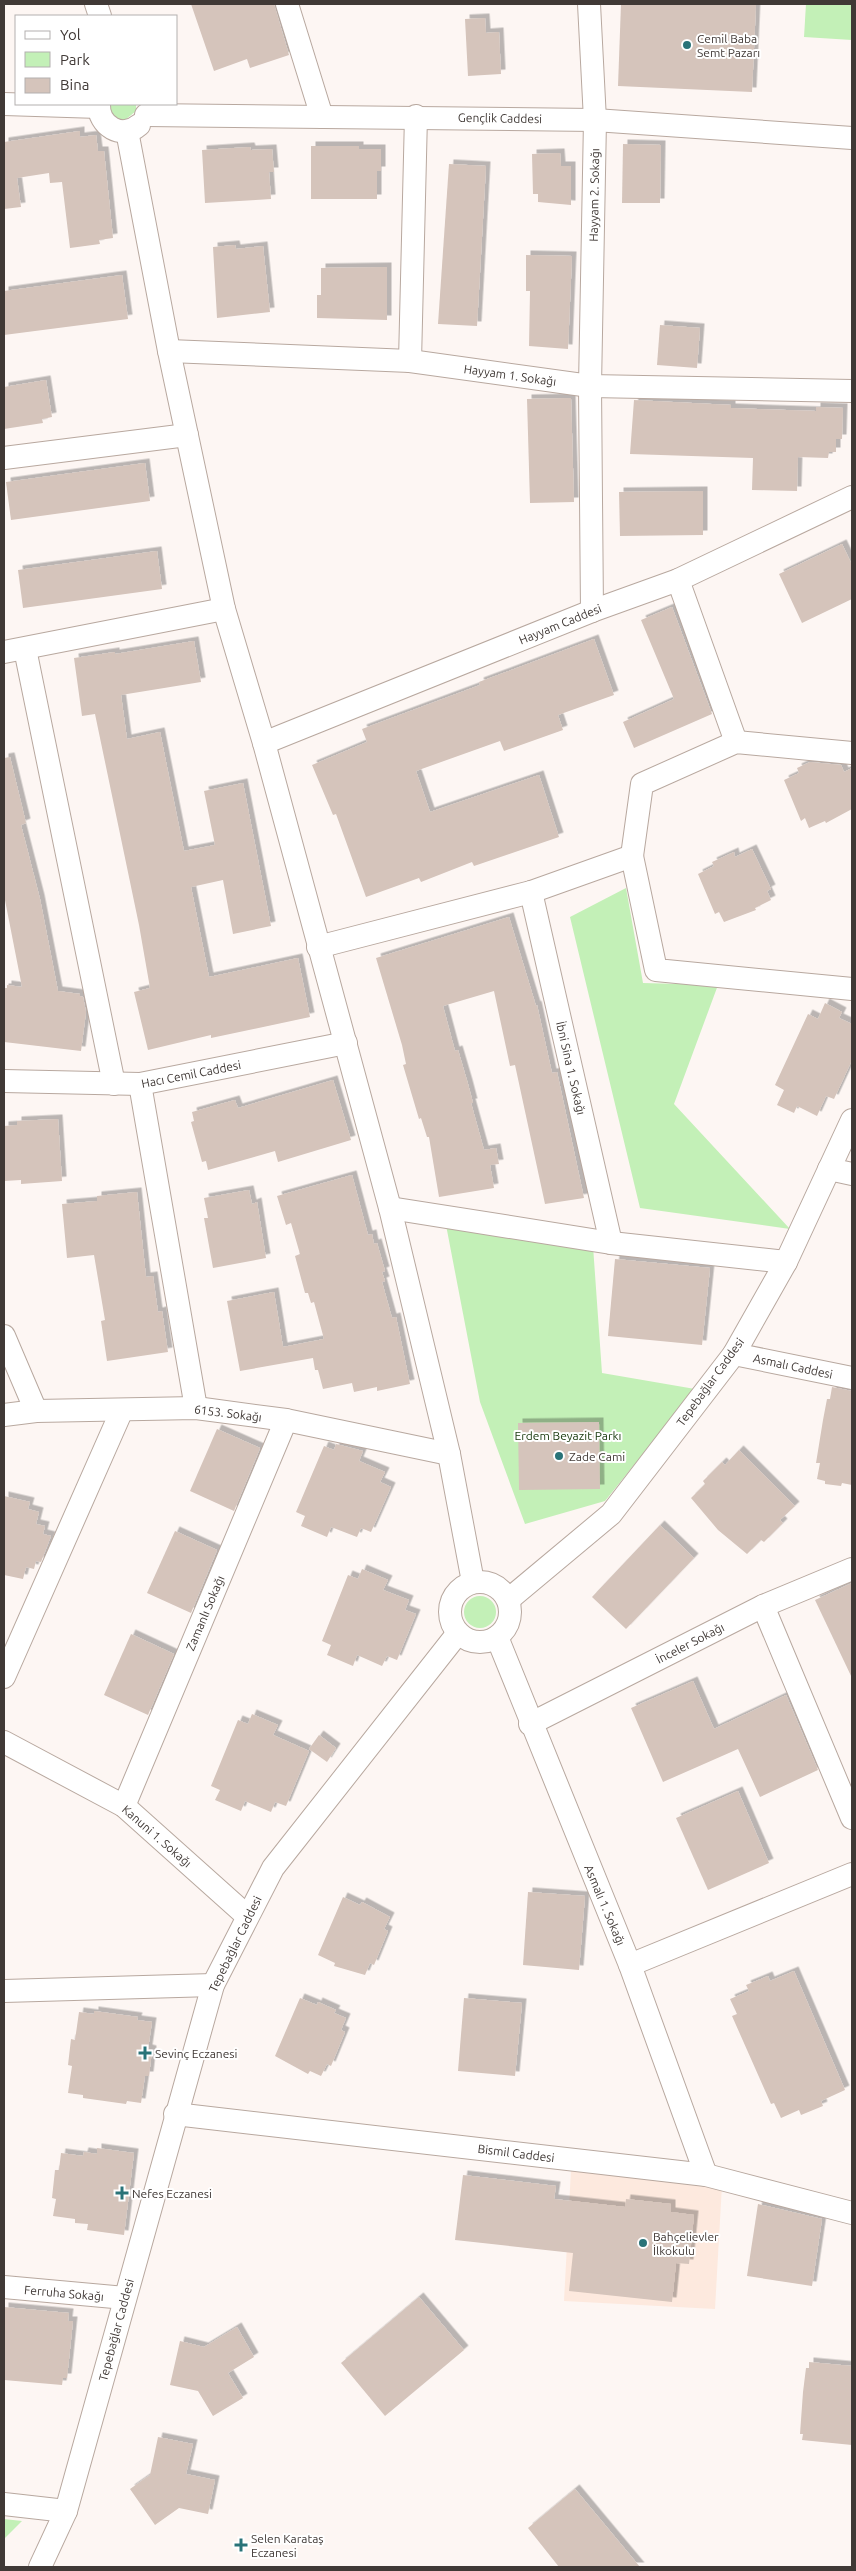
<svg xmlns="http://www.w3.org/2000/svg" width="856" height="2571" font-family="Ubuntu,sans-serif">
<style>
.built{fill:#fde9de}
.green{fill:#c3f0b7}
.building{fill:#d5c4bb;filter:url(#shadow)}
.lines{fill:none;stroke-linecap:round;stroke-linejoin:round}
.minor-casing{stroke:#b8a89f;stroke-width:24}
.minor{stroke:#fff;stroke-width:22}
.poi-dot{fill:#297378;stroke:#fff;stroke-width:2}
.labels{text-anchor:middle;dominant-baseline:central;stroke-width:4;stroke-linejoin:round;paint-order:stroke}
.poi-label{font-size:12px;fill:#403936;stroke:#fff;text-anchor:start}
.street-label{font-size:12px;fill:#403936;stroke:#fff}
.park-label{font-size:12px;fill:#16370b;stroke:#fff}
</style>
<defs>
<filter id="shadow"><feDropShadow dx="4.5" dy="-4.5" stdDeviation="0" flood-color="#0004"/></filter>
</defs>
<rect width="100%" height="100%" fill="#fdf6f3"/>
<polygon class="built" points="571,2170 722,2185 715,2309 564,2301"/>
<g class="green">
<polygon points="806,4 852,4 852,40 804,37"/>
<polygon points="110,104 136,104 136,111 125,120 116,119 110,111"/>
<polygon points="626,888 643,983 718,985 674,1104 790,1229 640,1208 570,917"/>
<polygon points="446,1225 593,1246 602,1373 695,1389 605,1501 525,1524 480,1402"/>
<circle cx="480" cy="1612" r="16"/>
<polygon points="4,2519 22,2521 4,2539"/>
</g>
<g class="building">
<polygon points="191,4 274,4 289,55 250,68 247,59 214,71"/>
<polygon points="621,4 756,4 752,92 618,86"/>
<polygon points="485,18 486,33 499,32 501,74 468,76 465,19"/>
<polygon points="80,131 80,137 96,135 98,151 104,151 113,238 99,240 100,244 70,248 62,182 50,183 49,173 17,178 21,207 4,209 4,142"/>
<polygon points="623,144 661,145 660,203 622,203"/>
<polygon points="311,146 359,146 359,149 381,149 381,171 377,171 377,199 311,199"/>
<polygon points="250,147 251,150 272,149 274,172 269,172 271,199 205,203 202,150"/>
<polygon points="560,153 561,166 571,166 571,205 538,202 538,194 533,194 532,154"/>
<polygon points="449,164 486,166 477,326 438,324"/>
<polygon points="235,245 236,249 263,246 270,312 217,318 213,247"/>
<polygon points="526,255 572,256 568,349 529,346 530,291 526,291"/>
<polygon points="387,267 387,320 317,318 317,295 321,295 321,268"/>
<polygon points="122,275 128,319 4,335 4,291"/>
<polygon points="660,325 700,328 697,368 657,365"/>
<polygon points="46,380 52,417 42,419 43,423 4,429 4,387"/>
<polygon points="571,398 574,502 530,503 527,399"/>
<polygon points="634,400 731,405 731,408 816,411 816,407 843,408 842,439 836,439 836,452 829,452 828,458 798,457 797,491 752,490 753,458 630,454"/>
<polygon points="145,463 150,501 11,520 6,482"/>
<polygon points="703,491 703,535 620,536 619,492"/>
<polygon points="842,544 852,565 852,599 802,623 779,574"/>
<polygon points="157,551 162,589 23,608 18,570"/>
<polygon points="672,607 712,714 634,748 623,722 674,699 641,620"/>
<polygon points="594,639 614,695 558,715 563,730 504,751 500,741 416,771 430,812 539,775 559,837 474,866 472,862 421,882 419,878 366,897 336,814 333,815 312,765 367,742 362,729 480,685 479,682"/>
<polygon points="194,641 201,682 121,695 127,739 160,732 184,851 215,845 204,791 243,783 271,926 233,934 223,880 191,887 209,977 298,958 310,1017 211,1038 211,1035 148,1050 134,992 150,988 139,925 95,714 82,716 74,658 115,652 115,654"/>
<polygon points="10,757 26,823 21,825 40,899 58,991 80,994 80,996 83,997 86,1012 81,1051 4,1042 4,988 7,988 7,985 22,987 4,895 4,758"/>
<polygon points="810,762 841,765 844,772 852,768 852,809 826,823 825,821 809,828 805,818 801,821 784,780 799,773 797,768"/>
<polygon points="752,849 771,889 767,891 771,900 755,908 756,910 724,922 719,912 715,914 698,874 714,866 712,862 734,852 735,857"/>
<polygon points="509,917 536,1006 537,1005 552,1073 557,1072 584,1198 545,1204 515,1065 510,1066 494,991 443,1006 455,1051 458,1050 468,1084 473,1103 471,1103 484,1150 496,1148 499,1164 490,1165 494,1188 439,1197 429,1137 427,1137 421,1118 419,1119 403,1065 406,1064 402,1045 376,958"/>
<polygon points="825,1003 842,1012 839,1018 852,1024 852,1060 834,1099 826,1096 817,1116 797,1106 794,1113 777,1105 784,1090 775,1085 808,1014 818,1019"/>
<polygon points="333,1080 351,1140 278,1162 275,1151 208,1170 206,1161 202,1162 191,1122 194,1121 192,1112 235,1100 238,1108"/>
<polygon points="58,1119 62,1181 21,1184 21,1180 4,1181 4,1126 17,1125 17,1121"/>
<polygon points="352,1175 368,1235 372,1234 374,1244 377,1243 385,1271 382,1272 385,1281 382,1282 392,1318 396,1317 410,1384 377,1391 377,1387 354,1392 352,1383 323,1389 318,1370 315,1370 313,1358 240,1371 227,1301 274,1292 283,1347 324,1339 314,1302 311,1303 308,1293 305,1293 295,1256 300,1254 291,1223 286,1225 277,1196"/>
<polygon points="249,1190 252,1204 257,1202 266,1258 213,1268 204,1218 208,1218 204,1198"/>
<polygon points="137,1192 146,1277 153,1276 158,1312 162,1311 168,1352 107,1361 101,1321 105,1320 94,1255 67,1258 62,1204 97,1201 97,1196"/>
<polygon points="615,1259 710,1268 702,1345 608,1336"/>
<polygon points="832,1387 852,1391 852,1485 842,1483 841,1486 825,1484 825,1481 817,1479 820,1463 816,1463 823,1420 827,1399 830,1399"/>
<polygon points="599,1422 600,1489 519,1490 518,1423"/>
<polygon points="217,1429 260,1448 234,1511 190,1491"/>
<polygon points="336,1444 363,1451 359,1461 385,1472 380,1482 391,1487 371,1532 361,1528 357,1537 331,1527 327,1537 301,1526 305,1516 296,1512 324,1446 334,1450"/>
<polygon points="739,1450 795,1506 780,1520 783,1523 764,1542 761,1540 747,1554 718,1530 691,1498 705,1484 703,1481 722,1462 725,1465"/>
<polygon points="4,1496 30,1502 28,1509 39,1512 36,1524 45,1526 43,1534 51,1536 41,1562 36,1561 34,1569 26,1567 23,1579 4,1575"/>
<polygon points="660,1525 694,1558 626,1629 592,1597"/>
<polygon points="175,1531 217,1550 191,1613 147,1593"/>
<polygon points="362,1569 388,1580 383,1590 409,1600 405,1610 416,1614 397,1660 387,1656 382,1666 357,1655 353,1666 327,1655 331,1645 322,1641 348,1575 358,1579"/>
<polygon points="852,1583 852,1678 815,1600"/>
<polygon points="131,1634 174,1654 148,1715 104,1695"/>
<polygon points="693,1681 714,1729 786,1695 818,1770 760,1797 738,1749 663,1782 631,1708"/>
<polygon points="252,1714 278,1725 273,1735 309,1751 286,1806 275,1802 271,1812 245,1801 241,1811 215,1800 220,1790 211,1786 238,1720 248,1724"/>
<polygon points="319,1735 336,1748 327,1762 309,1749"/>
<polygon points="738,1791 769,1863 708,1890 676,1818"/>
<polygon points="528,1892 585,1896 579,1970 523,1965"/>
<polygon points="343,1897 360,1905 362,1902 390,1917 384,1929 388,1931 374,1965 370,1963 365,1975 334,1966 335,1963 318,1955"/>
<polygon points="794,1971 845,2090 821,2101 823,2106 801,2115 799,2110 781,2118 774,2103 771,2104 732,2016 737,2014 730,1999 749,1991 746,1985 768,1976 770,1981"/>
<polygon points="300,1998 317,2005 318,2002 336,2010 334,2013 346,2018 341,2030 345,2032 331,2066 327,2064 321,2076 310,2071 308,2074 275,2056"/>
<polygon points="464,1998 522,2003 515,2076 458,2071"/>
<polygon points="94,2011 138,2017 137,2020 152,2022 148,2049 152,2050 149,2076 145,2076 141,2103 127,2101 126,2104 83,2098 83,2095 68,2093 72,2066 68,2065 71,2039 75,2040 79,2012 94,2014"/>
<polygon points="97,2148 134,2153 124,2235 87,2230 88,2224 75,2223 75,2219 53,2216 56,2199 52,2198 55,2170 59,2170 61,2153 83,2156 84,2152 97,2154"/>
<polygon points="463,2175 556,2186 554,2199 625,2207 626,2199 671,2204 671,2212 694,2215 689,2264 676,2263 672,2302 569,2291 573,2253 455,2240"/>
<polygon points="758,2204 822,2219 812,2286 747,2276"/>
<polygon points="419,2297 464,2350 385,2416 341,2363"/>
<polygon points="4,2307 69,2313 68,2321 73,2321 67,2378 63,2378 62,2385 4,2380"/>
<polygon points="237,2327 254,2357 228,2373 243,2398 213,2416 198,2391 170,2385 180,2341 204,2347"/>
<polygon points="809,2362 852,2366 852,2445 802,2440 803,2434 800,2434 803,2392 806,2368 809,2368"/>
<polygon points="158,2437 193,2444 186,2474 215,2480 208,2514 179,2508 155,2525 130,2489 150,2475"/>
<polygon points="575,2489 640,2567 559,2567 528,2528"/>
</g>
<g class="lines">
<g class="minor-casing">
<g id="minor">
<polyline points="96,4 100,16"/>
<polyline points="287,4 322,117"/>
<polyline points="589,4 595,120 590,386 592,611"/>
<polyline points="4,104 99,107"/>
<path d="M 99,104 C 98,126 122,140 139,125"/>
<polyline points="146,115 595,120 852,138"/>
<polyline points="127,131 169,351 224,609 264,743 390,1208 449,1454 473,1582"/>
<polyline points="169,351 410,361 590,386 852,391"/>
<polyline points="410,361 416,116"/>
<polyline points="4,458 187,435"/>
<polyline points="678,580 736,742"/>
<polyline points="25,649 114,1084"/>
<polyline points="4,652 224,609"/>
<polyline points="264,743 592,611 678,580 852,497"/>
<polyline points="632,856 656,970 852,989"/>
<polyline points="531,892 611,1243"/>
<polyline points="318,947 531,892 632,856 642,784 736,742 852,753"/>
<polyline points="4,1081 140,1084 346,1043"/>
<polyline points="140,1084 196,1408"/>
<polyline points="829,1169 852,1174"/>
<polyline points="390,1208 611,1243 786,1262"/>
<polyline points="4,1336 36,1411"/>
<polyline points="734,1354 852,1378"/>
<polyline points="4,1415 36,1411 196,1408 286,1420 449,1454"/>
<circle cx="480" cy="1612" r="30"/>
<polyline points="508,1600 611,1514 734,1354 786,1262 852,1120"/>
<polyline points="763,1606 852,1818"/>
<polyline points="497,1637 630,1965 706,2175"/>
<polyline points="4,1677 122,1410"/>
<polyline points="530,1724 763,1606 852,1569"/>
<polyline points="4,1742 124,1806 247,1916"/>
<polyline points="124,1806 286,1420"/>
<polyline points="630,1965 852,1874"/>
<polyline points="4,1991 213,1985"/>
<polyline points="175,2114 706,2175 852,2213"/>
<polyline points="4,2287 125,2298"/>
<polyline points="4,2504 66,2511"/>
<polyline points="40,2567 66,2511 213,1985 273,1868 458,1633"/>
</g>
</g>
<use href="#minor" class="minor"/>
</g>
<g class="poi-dot">
<circle cx="687" cy="45" r="5"/>
<circle cx="559" cy="1456" r="5"/>
<path d="M142.5 2045.5h5v5h5v5h-5v5h-5v-5h-5v-5h5z"/>
<path d="M119.5 2185.5h5v5h5v5h-5v5h-5v-5h-5v-5h5z"/>
<circle cx="643" cy="2243" r="5"/>
<path d="M238.5 2537.5h5v5h5v5h-5v5h-5v-5h-5v-5h5z"/>
</g>
<g class="labels">
<g class="poi-label">
<text x="697" y="38">Cemil Baba<tspan x="697" dy="14">Semt Pazarı</tspan></text>
<text x="569" y="1456">Zade Cami</text>
<text x="155" y="2053">Sevinç Eczanesi</text>
<text x="132" y="2193">Nefes Eczanesi</text>
<text x="653" y="2236">Bahçelievler<tspan x="653" dy="14">İlkokulu</tspan></text>
<text x="251" y="2538">Selen Karataş<tspan x="251" dy="14">Eczanesi</tspan></text>
</g>
<g class="street-label">
<text transform="translate(500 118) rotate(1)">Gençlik Caddesi</text>
<text transform="translate(594 195) rotate(-89)">Hayyam 2. Sokağı</text>
<text transform="translate(510 375) rotate(8)">Hayyam 1. Sokağı</text>
<text transform="translate(560 624) rotate(-22)">Hayyam Caddesi</text>
<text transform="translate(571 1068) rotate(77)">İbni Sina 1. Sokağı</text>
<text transform="translate(191 1074) rotate(-11)">Hacı Cemil Caddesi</text>
<text transform="translate(793 1366) rotate(12)">Asmalı Caddesi</text>
<text transform="translate(710 1382) rotate(-54)">Tepebağlar Caddesi</text>
<text transform="translate(228 1413) rotate(7)">6153. Sokağı</text>
<text transform="translate(205 1613) rotate(-67)">Zamanlı Sokağı</text>
<text transform="translate(690 1643) rotate(-27)">İnceler Sokağı</text>
<text transform="translate(157 1836) rotate(41)">Kanuni 1. Sokağı</text>
<text transform="translate(605 1905) rotate(67)">Asmalı 1. Sokağı</text>
<text transform="translate(235 1944) rotate(-64)">Tepebağlar Caddesi</text>
<text transform="translate(516 2153) rotate(7)">Bismil Caddesi</text>
<text transform="translate(64 2293) rotate(5)">Ferruha Sokağı</text>
<text transform="translate(116 2330) rotate(-75)">Tepebağlar Caddesi</text>
</g>
<g class="park-label">
<text x="568" y="1435">Erdem Beyazit Parkı</text>
</g>
</g>
<rect width="856" height="2571" fill="none" stroke="#403936" stroke-width="10"/>
<rect x="15" y="15" width="162" height="90" fill="#ffffff" stroke="#b3b0af"/>
<rect x="25" y="31" width="25" height="8" fill="#ffffff" stroke="#b3b0af"/>
<text x="60" y="40" font-size="15" fill="#403936">Yol</text>
<rect x="25" y="52" width="25" height="15" fill="#c3f0b7" stroke="#b3b0af"/>
<text x="60" y="65" font-size="15" fill="#403936">Park</text>
<rect x="25" y="78" width="25" height="15" fill="#d5c4bb" stroke="#b3b0af"/>
<text x="60" y="90" font-size="15" fill="#403936">Bina</text>
</svg>
